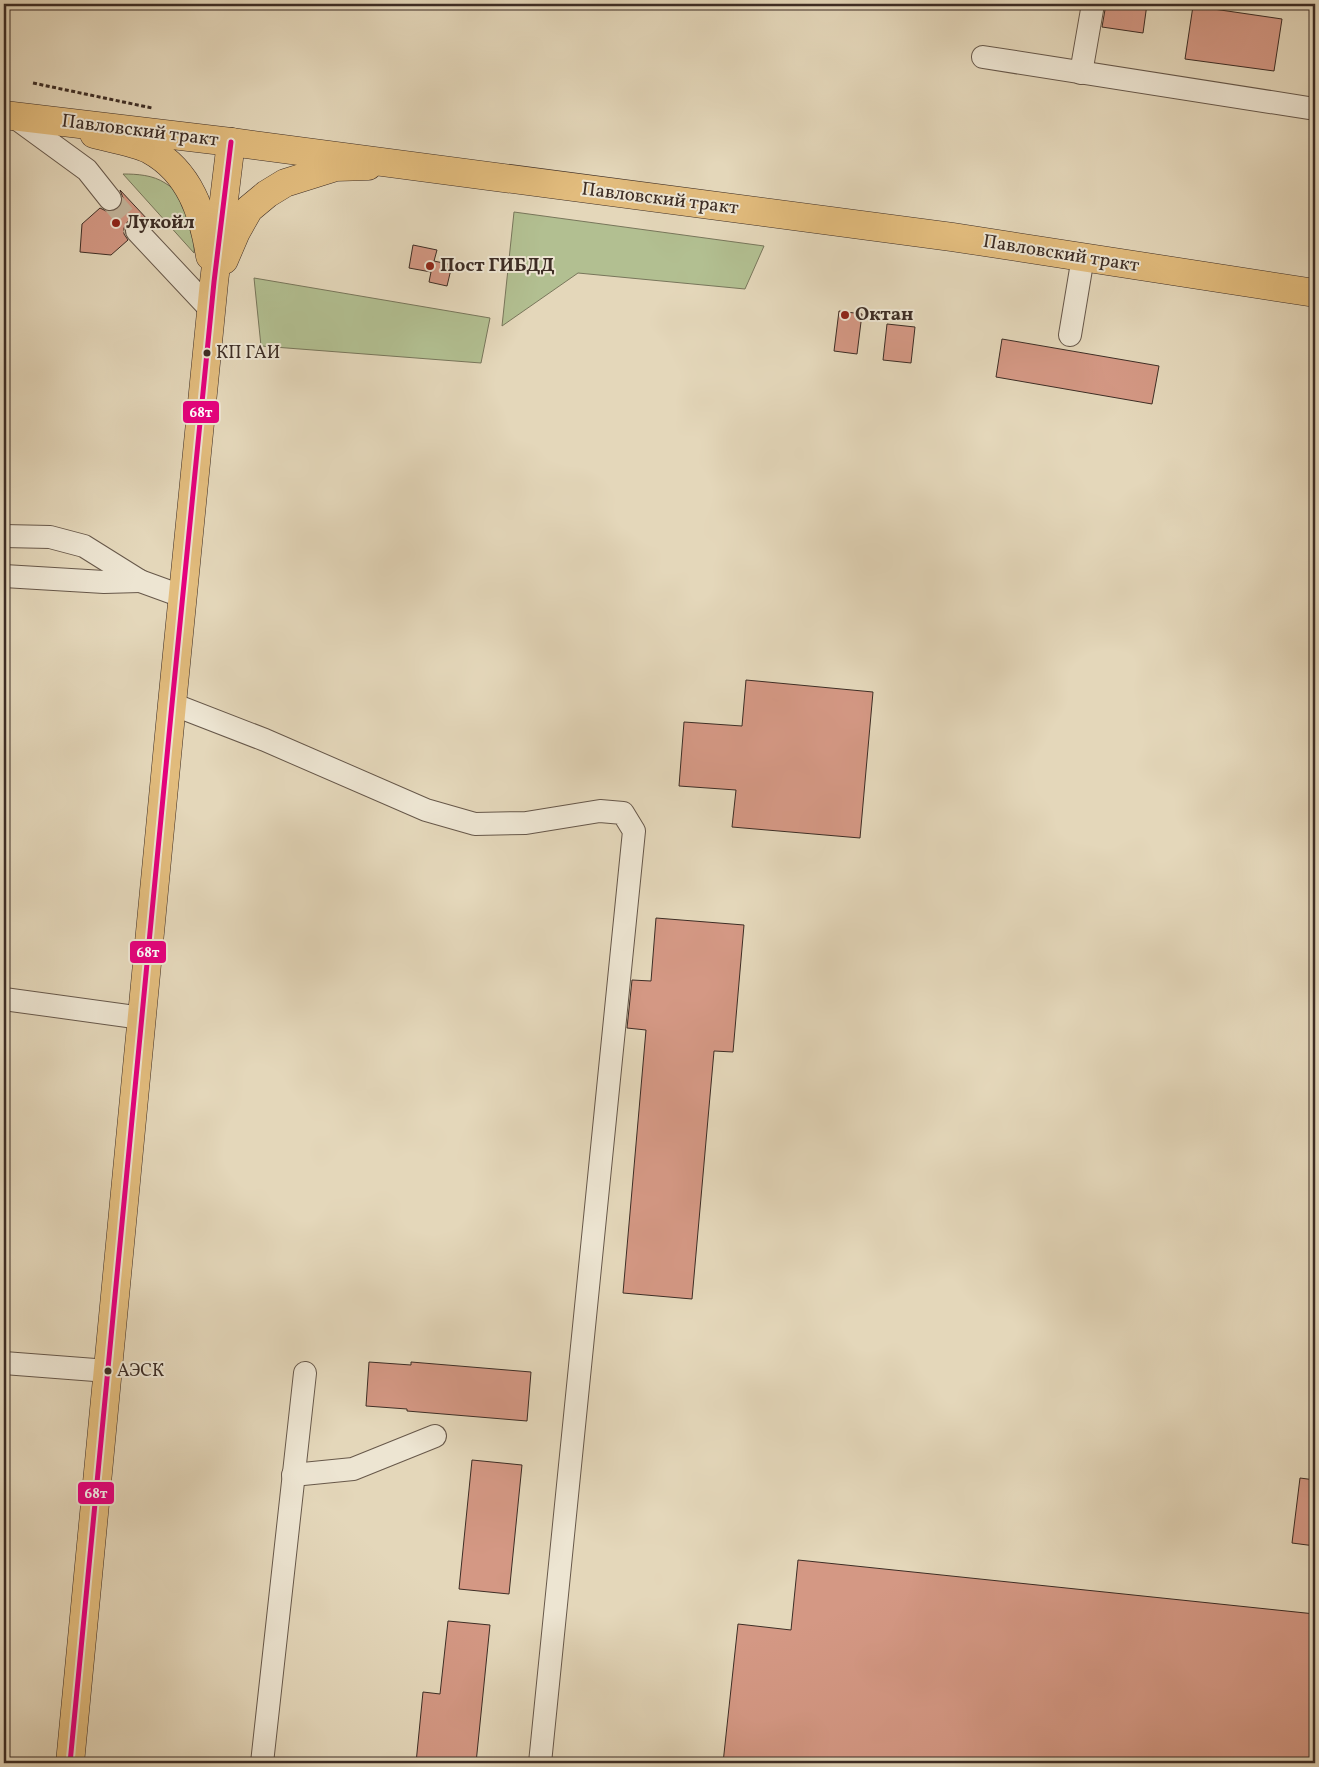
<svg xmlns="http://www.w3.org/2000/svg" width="1319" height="1767" font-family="Vollkorn,serif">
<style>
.green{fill:#b2bf91;stroke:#78765b}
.building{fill:#d49884;stroke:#3d2d25}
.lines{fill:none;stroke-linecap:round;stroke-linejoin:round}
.minor-tunnel{stroke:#c3b59c;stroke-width:22;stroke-dasharray:22 11;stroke-linecap:butt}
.minor-casing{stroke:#67584a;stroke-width:24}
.major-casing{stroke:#3d2d25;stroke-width:29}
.highway-casing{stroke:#3d2d25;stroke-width:29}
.path{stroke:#3d2d25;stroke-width:3;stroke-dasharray:4 2.5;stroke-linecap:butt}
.minor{stroke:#ede5d2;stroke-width:22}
.major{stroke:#e2bc7d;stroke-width:28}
.highway{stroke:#e2bc7d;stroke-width:28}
.bus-1-casing{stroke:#ede5d2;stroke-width:9}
.bus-1{stroke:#e5007d;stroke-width:5}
.poi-dot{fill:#8f2418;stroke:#ede5d2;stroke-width:2}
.bus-dot{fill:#3d2d25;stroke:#ede5d2;stroke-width:2}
.labels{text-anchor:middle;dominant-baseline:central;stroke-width:4;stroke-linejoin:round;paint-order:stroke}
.bus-label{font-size:18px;fill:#3d2d25;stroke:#ede5d2;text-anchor:start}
.street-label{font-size:19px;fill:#3d2d25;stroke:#ede5d2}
.poi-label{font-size:19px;font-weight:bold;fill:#3d2d25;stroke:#ede5d2;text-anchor:start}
.line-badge{stroke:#ede5d2;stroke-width:2}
.badge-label{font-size:14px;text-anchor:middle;font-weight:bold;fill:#fff}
</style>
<rect width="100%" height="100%" fill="#e4d7ba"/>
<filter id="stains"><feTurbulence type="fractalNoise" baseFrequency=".004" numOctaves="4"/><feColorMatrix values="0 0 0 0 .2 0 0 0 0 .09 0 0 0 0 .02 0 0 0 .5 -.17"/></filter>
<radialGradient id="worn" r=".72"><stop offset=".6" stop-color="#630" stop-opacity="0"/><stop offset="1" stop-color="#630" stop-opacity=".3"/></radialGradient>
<g class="green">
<path d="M 123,174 C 137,174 153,175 165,183 C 189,197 196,227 194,253 Z"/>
<polygon points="514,212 764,246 745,289 578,273 502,326"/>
<polygon points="254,278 490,318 481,363 261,346"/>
</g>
<g class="building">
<polygon points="1106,4 1147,4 1143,33 1102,27"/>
<polygon points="1193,6 1282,19 1274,71 1185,59"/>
<polygon points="120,190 149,221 147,223 141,219 134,218 128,221 124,228 124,234 128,240 111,255 80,252 82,224 100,208 106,211 111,212 118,209 122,203 123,198"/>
<polygon points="413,245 437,250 434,261 452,265 447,286 429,282 431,272 409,268"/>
<polygon points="839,311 862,314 857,354 834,351"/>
<polygon points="887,324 915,327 911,363 883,360"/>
<polygon points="1002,339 1159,366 1152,404 996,377"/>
<polygon points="746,680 873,692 860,838 732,827 736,790 679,786 684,722 742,726"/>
<polygon points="656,918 744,925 733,1052 714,1051 692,1299 623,1293 646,1030 627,1028 632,980 651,981"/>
<polygon points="369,1362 411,1365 411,1362 531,1372 527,1421 407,1411 407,1409 366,1406"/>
<polygon points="472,1460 522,1465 509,1594 459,1589"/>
<polygon points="1300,1478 1315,1480 1315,1546 1292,1543"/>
<polygon points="798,1560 1315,1614 1315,1763 723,1763 738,1624 791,1630"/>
<polygon points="448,1621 490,1625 476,1763 416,1763 423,1692 440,1694"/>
</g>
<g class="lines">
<polyline class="minor-tunnel" points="110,199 137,231"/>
<g class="minor-casing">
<g id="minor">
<polyline points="983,57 1315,109"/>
<polyline points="1081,73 1093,4"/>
<polyline points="13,116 87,170 110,199"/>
<polyline points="137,231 212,311"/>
<polyline points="1070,335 1083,257"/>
<polyline points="4,536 50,537 84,546 140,581 184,597"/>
<polyline points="4,576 104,582 140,581"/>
<polyline points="172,704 265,740 426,810 475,824 526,823 600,811 623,813 634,831 540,1763"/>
<polyline points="4,999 142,1018"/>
<polyline points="4,1363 108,1371"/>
<polyline points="293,1475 353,1469 435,1436"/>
<polyline points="262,1763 305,1373"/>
</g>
</g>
<g class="major-casing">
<g id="major">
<path d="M 94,134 C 109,138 138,143 150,150 C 190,172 203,213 210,256"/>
<polyline points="224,260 236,232 249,209 267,194 285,183 336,167 368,166"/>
<polyline points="70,1763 172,704 214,282 231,142"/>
</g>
</g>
<g class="highway-casing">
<polyline id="highway" points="4,115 231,142 952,237 1315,293"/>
</g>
<polyline class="path" points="33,83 152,108"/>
<use href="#minor" class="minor"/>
<use href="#major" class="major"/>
<use href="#highway" class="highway"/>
<g class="bus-1-casing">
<polyline id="bus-1" points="70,1763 172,704 214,282 231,142"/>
</g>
<use href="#bus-1" class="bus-1"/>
</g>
<g class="poi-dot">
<circle cx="116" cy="223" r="5"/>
<circle cx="430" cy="266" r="5"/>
<circle cx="845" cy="315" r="5"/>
</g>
<g class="bus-dot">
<circle cx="207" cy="353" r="4.5"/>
<circle cx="108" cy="1371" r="4.5"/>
</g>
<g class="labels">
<g class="bus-label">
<text x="216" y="353">КП ГАИ</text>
<text x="117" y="1371">АЭСК</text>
</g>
<g class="street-label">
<text transform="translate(140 131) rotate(7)">Павловский тракт</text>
<text transform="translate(660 199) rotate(7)">Павловский тракт</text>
<text transform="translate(1061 254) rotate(9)">Павловский тракт</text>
</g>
<g class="poi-label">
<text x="126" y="223">Лукойл</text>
<text x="440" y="266">Пост ГИБДД</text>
<text x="855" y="315">Октан</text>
</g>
</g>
<g class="line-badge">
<rect x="182" y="400" width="38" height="24" rx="5" fill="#e5007d"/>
<rect x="129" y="940" width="38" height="24" rx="5" fill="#e5007d"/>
<rect x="77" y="1481" width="38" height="24" rx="5" fill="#e5007d"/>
</g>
<g class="badge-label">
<text x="201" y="417">68т</text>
<text x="148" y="957">68т</text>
<text x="96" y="1498">68т</text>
</g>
<rect width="1319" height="1767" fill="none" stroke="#e4d7ba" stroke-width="20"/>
<rect x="5" y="5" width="1309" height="1757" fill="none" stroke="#3d2d25" stroke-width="2.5"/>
<rect x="10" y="10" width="1299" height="1747" fill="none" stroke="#3d2d25"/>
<rect width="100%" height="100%" filter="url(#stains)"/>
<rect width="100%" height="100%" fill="url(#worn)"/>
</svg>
